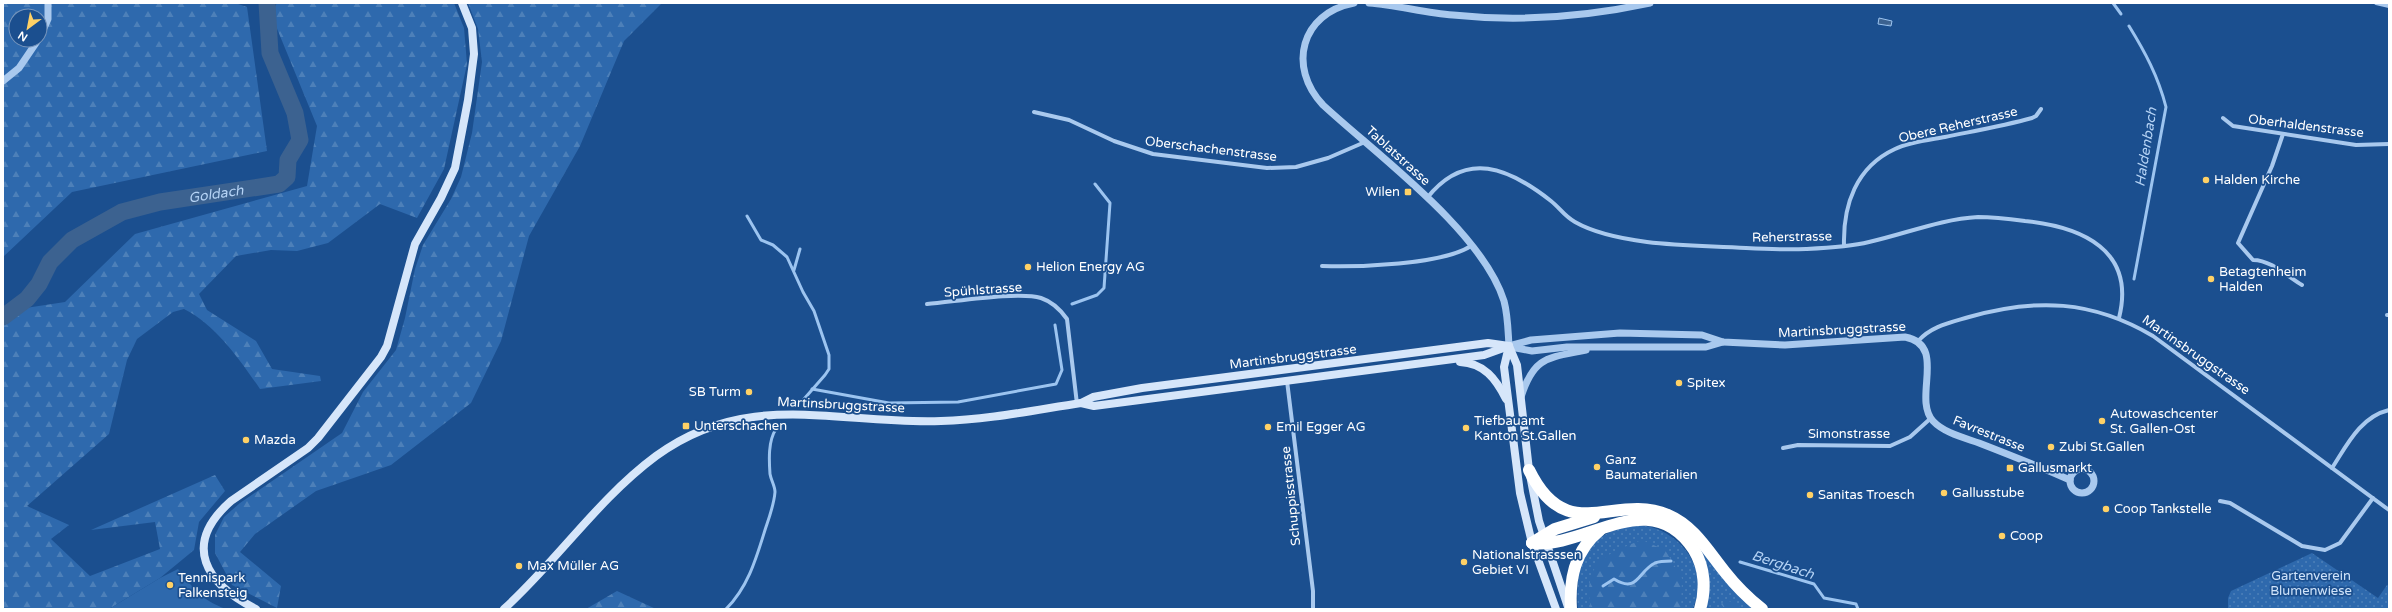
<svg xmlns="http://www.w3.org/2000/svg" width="2392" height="612" font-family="'Varela Round',sans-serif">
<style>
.grass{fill:url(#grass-dots)}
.forest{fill:url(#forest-firs);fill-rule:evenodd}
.pitch{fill:#2e69ad}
.water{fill:url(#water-ripples);stroke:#9cc4f0}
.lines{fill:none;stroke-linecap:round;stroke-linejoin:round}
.stream{stroke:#9cc4f0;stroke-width:3}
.river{stroke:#3c6290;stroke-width:17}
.minor{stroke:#a9c9ee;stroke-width:4}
.tertiary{stroke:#a9c9ee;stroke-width:7}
.secondary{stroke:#d6e6fa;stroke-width:8}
.motorway{stroke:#fff;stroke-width:12}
.poi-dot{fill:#ffd166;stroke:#1b4f8f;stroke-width:1.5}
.labels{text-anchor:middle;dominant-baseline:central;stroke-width:3.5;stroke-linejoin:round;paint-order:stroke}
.street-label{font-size:13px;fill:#fff;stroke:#1b4f8f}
.poi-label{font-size:13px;fill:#fff;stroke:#1b4f8f;text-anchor:start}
.park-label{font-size:13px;fill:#cfe3fa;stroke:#1b4f8f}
.water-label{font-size:14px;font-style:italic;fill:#b5d3f5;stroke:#1b4f8f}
</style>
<defs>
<pattern id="grass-dots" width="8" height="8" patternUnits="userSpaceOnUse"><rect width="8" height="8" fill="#2e69ad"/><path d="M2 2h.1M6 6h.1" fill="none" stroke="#4d80b9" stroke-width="1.8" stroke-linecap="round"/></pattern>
<pattern id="forest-firs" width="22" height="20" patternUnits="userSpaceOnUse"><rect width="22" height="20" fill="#2e69ad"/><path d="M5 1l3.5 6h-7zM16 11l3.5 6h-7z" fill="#4d80b9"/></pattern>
<pattern id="water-ripples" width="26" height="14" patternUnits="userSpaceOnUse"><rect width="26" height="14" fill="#3c6290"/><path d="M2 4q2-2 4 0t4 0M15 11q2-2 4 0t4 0" fill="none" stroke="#597aa1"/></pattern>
</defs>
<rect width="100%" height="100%" fill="#1b4f8f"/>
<g class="grass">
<path d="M 1627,526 C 1634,526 1644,525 1651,527 C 1679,535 1701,561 1698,591 C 1698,597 1694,604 1693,609 L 1578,609 C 1576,583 1578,551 1603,536 C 1610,531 1619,529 1627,526 Z"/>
<polygon points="1693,538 1755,609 1704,609"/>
<polygon points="2312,553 2378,598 2387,585 2389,586 2389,609 2228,609 2228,598 2231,591"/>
</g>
<g class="forest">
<path d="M 3,3 L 235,3 L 247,7 L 267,151 L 72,192 L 3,257 ZM 16,16 L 40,16 L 40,40 L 16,40 Z"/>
<path d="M 277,3 L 454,3 L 464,28 L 467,64 L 444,169 L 417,218 L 380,204 L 328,243 L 297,251 L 271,250 L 236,256 L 199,294 L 207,310 L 256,341 L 272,369 L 320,376 L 321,381 L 260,389 C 240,360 216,325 184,309 L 173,312 L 137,339 L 127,360 L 109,434 L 27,506 L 69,525 L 51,539 L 90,576 L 160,549 L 155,522 L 91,530 L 215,475 L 225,491 L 199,522 L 194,550 L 160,578 L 109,609 L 3,609 L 3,318 L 6,311 L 65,302 L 135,234 L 307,186 L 317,126 L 271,14 Z"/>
<polygon points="468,3 662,3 624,41 580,146 529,236 501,341 471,403 391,465 316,491 255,534 240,552 281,586 277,608 232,585 215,553 215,535 224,517 240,503 342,433 363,392 396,350 405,318 415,269 423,245 451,199 461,177 472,133 482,62 478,29"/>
<path d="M 1642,540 L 1665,550 L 1682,578 L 1681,608 L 1591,609 C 1582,564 1604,554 1642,540 Z"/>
<polygon points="617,591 656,609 586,609"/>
<polygon points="1725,601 1736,602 1742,609 1725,609 1721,604"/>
</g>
<path class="pitch" d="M 178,569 C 195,590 200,599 226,609 L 109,609 L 160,578 Z"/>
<polygon class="water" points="1879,18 1892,21 1891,26 1878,24"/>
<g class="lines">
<g class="stream">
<polyline points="2113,3 2121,14"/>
<path d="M 2129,26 C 2145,52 2158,76 2166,107 L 2134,279"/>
<polyline points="747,216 761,240 773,245 787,257 803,292 814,311 829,355 829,369 825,375 804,399"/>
<polyline points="794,270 800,249"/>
<polyline points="1072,304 1097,295 1104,288 1110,203 1095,184"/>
<polyline points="812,389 889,403 958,402 1056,384 1062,370 1055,325"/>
<polyline points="1740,562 1814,584 1824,598 1856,604 1858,609"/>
<path d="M 1603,586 L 1614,579 C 1638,594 1638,571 1655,563 C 1660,561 1666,561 1671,561"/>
<path d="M 726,609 C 748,587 756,559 765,530 C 769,518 774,505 775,492 C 775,486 771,480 770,474 C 769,460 768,441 776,429"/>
</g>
<path class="river" id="s1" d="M 3,317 L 27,299 L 39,284 L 50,262 L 72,240 L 122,212 L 160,202 L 279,184 L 287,177 L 288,160 L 300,140 L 295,113 L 270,53 L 267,3"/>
<g class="minor">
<polyline points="2376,3 2389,6"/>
<polyline points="1034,112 1069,120 1114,141 1153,154 1267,168 1296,167 1328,158 1365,142"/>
<polyline points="2223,118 2233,126 2356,145 2389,144"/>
<path d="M 2283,134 L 2272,166 L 2238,243 L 2253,260 C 2271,260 2287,276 2302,285"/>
<path d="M 1427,198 C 1466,149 1509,168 1551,201 C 1560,208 1564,216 1575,222 C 1596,234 1624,239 1647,242 C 1680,246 1713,246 1746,248 C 1766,249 1786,250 1806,249 C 1827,248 1849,247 1869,242 C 1905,234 1941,219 1978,217 C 1994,217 2010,219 2025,221 C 2082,227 2136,250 2119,318"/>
<path d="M 1844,245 C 1843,205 1856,167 1895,149 C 1910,142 1929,140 1945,137 C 1974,131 2003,126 2032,118 L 2036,116 L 2041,109"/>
<path d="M 1322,266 C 1358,267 1441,265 1471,246"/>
<path d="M 927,304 C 954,302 1018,291 1041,298 C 1053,302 1060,309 1067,319 L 1077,404"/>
<polyline points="2387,315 2389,315"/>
<path d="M 1918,341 C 1932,326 1949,323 1969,317 C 2036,298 2092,300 2153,336 L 2389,510"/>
<polyline points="1287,381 1313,591 1313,609"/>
<polyline points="1783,448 1798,445 1890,446 1910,437 1931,418"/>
<path d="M 2332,468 C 2347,445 2360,417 2389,410"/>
<polyline points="2220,501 2230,503 2302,546 2325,550 2340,543 2373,498"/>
</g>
<g class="tertiary">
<path d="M 1354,3 C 1301,13 1287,67 1323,105 C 1377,155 1482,231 1504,301 C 1508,316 1508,331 1509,346"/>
<path d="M 1369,3 C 1397,5 1425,13 1453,15 C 1519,22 1585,17 1650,3"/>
<polyline points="40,37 48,19 48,3"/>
<polyline points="3,81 19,68 38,40"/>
<path d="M 1509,346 L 1531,340 L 1620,333 L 1702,335 L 1723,342 L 1785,345 L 1905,337 C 1948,345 1912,398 1933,421 C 1944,433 1965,438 1979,443 C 2010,455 2040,467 2070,480"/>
<polyline points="1511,347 1532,351 1567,347 1706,347 1723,342"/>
<path d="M 1521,397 C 1534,356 1548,358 1586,350"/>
<circle cx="2082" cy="481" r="12"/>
</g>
<g class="secondary">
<polyline points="1509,346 1517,365 1529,470 1539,521 1568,607"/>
<polyline points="1509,346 1504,367 1520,493 1532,543 1556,609"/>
<path d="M 1460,362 C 1484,363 1496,379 1506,399"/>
<polyline points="1081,403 1094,406 1484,355 1509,346"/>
<path d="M 256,609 C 206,584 181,545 231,501 L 308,448 L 318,438 L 381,357 L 387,346 L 415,244 L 441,198 L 455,168 L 468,100 L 474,54 L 472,28 L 462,3"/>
<path d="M 504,609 C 557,561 598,499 656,456 C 749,388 838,425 941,421 C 987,420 1035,410 1081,403 L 1093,397 L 1142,388 L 1488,343 L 1509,346"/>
</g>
<g class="motorway">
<path d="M 1529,470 C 1567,548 1614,492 1668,515 C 1694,526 1708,551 1725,572 C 1736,586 1748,598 1762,609"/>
<path d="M 1532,543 C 1587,549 1650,483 1694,550 C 1705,568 1706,590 1700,609"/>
<polyline points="1532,543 1555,529 1594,517"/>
<path d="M 1571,609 C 1569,578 1575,550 1600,530"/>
</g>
</g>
<g class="poi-dot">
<circle cx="2206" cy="180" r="4"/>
<rect x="1404" y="188" width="8" height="8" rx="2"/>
<circle cx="1028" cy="267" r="4"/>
<circle cx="2211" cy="279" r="4"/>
<circle cx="1679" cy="383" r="4"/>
<circle cx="749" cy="392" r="4"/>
<circle cx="2102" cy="421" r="4"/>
<rect x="682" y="422" width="8" height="8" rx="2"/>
<circle cx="1268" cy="427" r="4"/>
<circle cx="1466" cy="428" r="4"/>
<circle cx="246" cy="440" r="4"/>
<circle cx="2051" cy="447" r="4"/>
<circle cx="1597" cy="467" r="4"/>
<rect x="2006" y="464" width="8" height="8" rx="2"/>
<circle cx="1944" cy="493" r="4"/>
<circle cx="1810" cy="495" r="4"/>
<circle cx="2106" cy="509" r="4"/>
<circle cx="2002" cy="536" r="4"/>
<circle cx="1464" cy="562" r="4"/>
<circle cx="519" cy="566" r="4"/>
<circle cx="170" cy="585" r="4"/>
</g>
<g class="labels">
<g class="street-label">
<text transform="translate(1958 125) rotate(-13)">Obere Reherstrasse</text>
<text transform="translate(2306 126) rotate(7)">Oberhaldenstrasse</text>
<text transform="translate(1211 149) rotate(7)">Oberschachenstrasse</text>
<text transform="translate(1398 156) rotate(42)">Tablatstrasse</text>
<text transform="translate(1792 237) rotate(-1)">Reherstrasse</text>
<text transform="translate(983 290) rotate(-4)">Spühlstrasse</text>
<text transform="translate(1842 330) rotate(-3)">Martinsbruggstrasse</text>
<text transform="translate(2196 355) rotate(35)">Martinsbruggstrasse</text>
<text transform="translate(1293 357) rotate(-7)">Martinsbruggstrasse</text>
<text transform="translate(841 405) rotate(3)">Martinsbruggstrasse</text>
<text x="1849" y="434">Simonstrasse</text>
<text transform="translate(1989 434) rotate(22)">Favrestrasse</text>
<text transform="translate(1291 496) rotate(-96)">Schuppisstrasse</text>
</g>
<g class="poi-label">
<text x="2214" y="180">Halden Kirche</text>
<text x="1400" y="192" text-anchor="end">Wilen</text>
<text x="1036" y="267">Helion Energy AG</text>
<text x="2219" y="272">Betagtenheim<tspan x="2219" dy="15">Halden</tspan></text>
<text x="1687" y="383">Spitex</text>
<text x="741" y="392" text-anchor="end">SB Turm</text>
<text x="2110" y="414">Autowaschcenter<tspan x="2110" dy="15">St. Gallen-Ost</tspan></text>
<text x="1474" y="421">Tiefbauamt<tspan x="1474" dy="15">Kanton St.Gallen</tspan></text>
<text x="694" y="426">Unterschachen</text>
<text x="1276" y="427">Emil Egger AG</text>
<text x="254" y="440">Mazda</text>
<text x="2059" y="447">Zubi St.Gallen</text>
<text x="1605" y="460">Ganz<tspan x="1605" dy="15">Baumaterialien</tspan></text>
<text x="2018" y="468">Gallusmarkt</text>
<text x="1952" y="493">Gallusstube</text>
<text x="1818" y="495">Sanitas Troesch</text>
<text x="2114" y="509">Coop Tankstelle</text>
<text x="2010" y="536">Coop</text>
<text x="1472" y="555">Nationalstrasssen<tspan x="1472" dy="15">Gebiet VI</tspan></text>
<text x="527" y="566">Max Müller AG</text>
<text x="178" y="578">Tennispark<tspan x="178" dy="15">Falkensteig</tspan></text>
</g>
<g class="park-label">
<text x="2311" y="576">Gartenverein<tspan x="2311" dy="15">Blumenwiese</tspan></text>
</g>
<g class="water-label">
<text transform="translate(2146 147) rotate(-81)">Haldenbach</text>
<text stroke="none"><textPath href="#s1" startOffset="258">Goldach</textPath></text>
<text transform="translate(1783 565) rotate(18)">Bergbach</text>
</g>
</g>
<rect width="2392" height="612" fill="none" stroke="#ffffff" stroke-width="8"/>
<g transform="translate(28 28) rotate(212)"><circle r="19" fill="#1b4f8f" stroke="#7695bc"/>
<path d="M0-3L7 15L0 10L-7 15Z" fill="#ffd166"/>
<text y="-6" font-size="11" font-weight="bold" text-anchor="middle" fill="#ffffff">N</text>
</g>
</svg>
